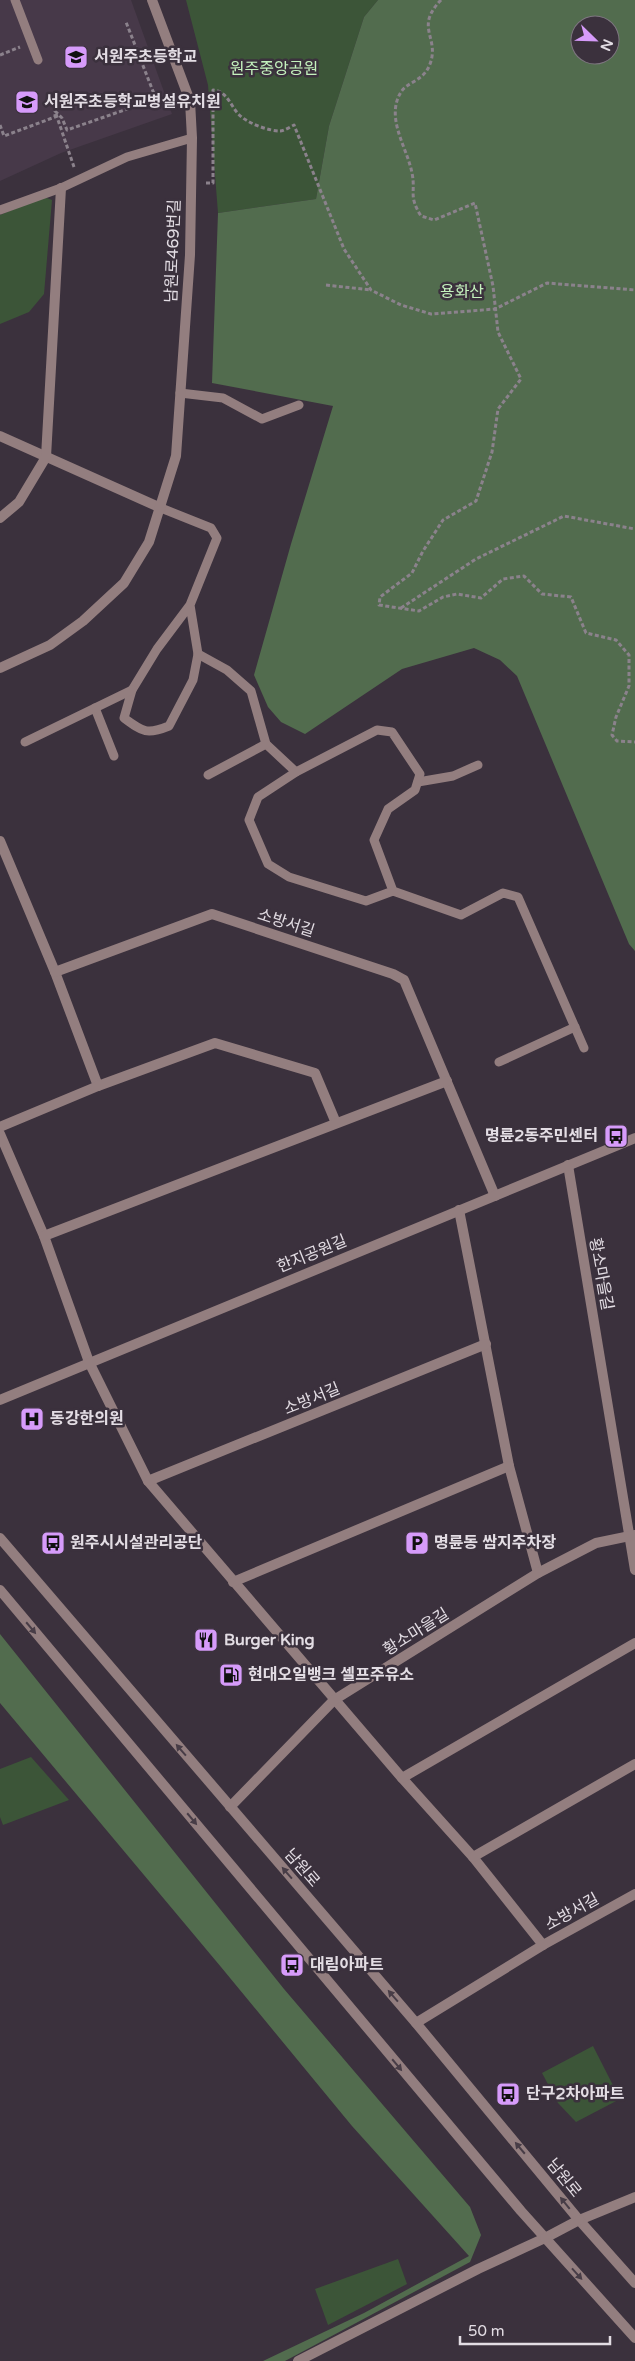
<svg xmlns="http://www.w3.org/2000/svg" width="635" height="2361" font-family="'Varela Round','Noto Sans KR',sans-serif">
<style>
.built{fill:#473949}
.green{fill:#3c5538}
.forest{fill:#526c4e;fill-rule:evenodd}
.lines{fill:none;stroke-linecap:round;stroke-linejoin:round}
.path{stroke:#8b828c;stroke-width:3;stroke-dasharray:4 2.5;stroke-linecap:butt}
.service{stroke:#937e7f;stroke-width:9}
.minor{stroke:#937e7f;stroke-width:10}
.tertiary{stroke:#937e7f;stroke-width:10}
.oneway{fill:#483d47}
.labels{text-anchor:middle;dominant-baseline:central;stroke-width:5;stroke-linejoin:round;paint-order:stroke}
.poi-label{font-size:16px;font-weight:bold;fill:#e3dde4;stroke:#3b313d;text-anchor:start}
.park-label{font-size:16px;fill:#c4f2bd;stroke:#3b313d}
.street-label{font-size:16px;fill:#e3dde4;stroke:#3b313d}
</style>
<rect width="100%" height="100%" fill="#3b313d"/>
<polygon class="built" points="0,0 131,0 172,114 61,153 0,181"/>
<g class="green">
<polygon points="186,0 378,0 364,17 329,126 316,199 218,213 208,85"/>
<polygon points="44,197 52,200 44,294 29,312 0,324 0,215"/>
<polygon points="31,1757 69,1800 3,1825 0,1817 0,1769"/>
<polygon points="593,2046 620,2099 576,2122 558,2103 542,2073"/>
<polygon points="398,2259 407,2284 328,2325 315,2289"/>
</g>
<g class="forest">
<path d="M 378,0 L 635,0 L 635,951 L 629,944 L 517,676 L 500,660 L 474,648 L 402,669 L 305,734 L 281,722 L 268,707 L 254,675 L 291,544 L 333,406 L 212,383 L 218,213 L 316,199 L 329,126 L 364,17 ZM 580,25 L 610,25 L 610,55 L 580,55 Z"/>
<polygon points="0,1634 284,1989 470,2207 481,2235 470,2262 285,2361 263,2361 364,2313 469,2256 352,2126 221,1967 0,1703"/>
</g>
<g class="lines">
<g class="path">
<path d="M 441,0 C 414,28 440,37 430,64 C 424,81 407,82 401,92 C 385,118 407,147 412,173 C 416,193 408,195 421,216 L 434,220 L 475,203 L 493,286 L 498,332 L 521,379 L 498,409 L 492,452 L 476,501 L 443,520 L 423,551 L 412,573 L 380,597 L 379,605 L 419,611 L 443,597 L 457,594 L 481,598 L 503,579 L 524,576 L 542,594 L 571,597 L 586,633 L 616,640 L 629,655 L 629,686 L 616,717 L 612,735 L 617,741 L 635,742"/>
<polyline points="0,55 20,47"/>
<polyline points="55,111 62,118 67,130 156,99 126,22"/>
<polyline points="56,114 74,167"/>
<polyline points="0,125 4,136 55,117 55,111"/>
<path d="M 206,183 L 213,183 L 213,90 C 229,91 231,110 243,118 C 251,124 269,131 280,131 C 284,131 290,127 294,125 L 344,249 L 371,290 L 401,305 L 431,314 L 495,309 L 547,283 L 635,290"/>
<polyline points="326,285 371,290"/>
<polyline points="401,608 476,559 564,516 635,529"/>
</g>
<g class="service">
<polyline points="15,0 38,60"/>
<polyline points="0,210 61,188 127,157 192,138"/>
<polyline points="180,393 223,398 262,419 299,405"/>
<path d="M 161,508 L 211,528 L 217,538 L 190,605 L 157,649 L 132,690 L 124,718 C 143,732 147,735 169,726 L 193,680 L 198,654 L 190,605"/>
<polyline points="198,654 227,670 251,691 266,744 296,772"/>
<polyline points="95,708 114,756"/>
<polyline points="25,742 132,690"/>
<polyline points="208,775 266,744"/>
<polyline points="418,782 453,776 478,765"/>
<polyline points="393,891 366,901 289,877 268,864 249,820 258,797 296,772 377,730 392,732 420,774 415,790 388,809 374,840 393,891 461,915 503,893 518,897 584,1048"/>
<polyline points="499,1062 575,1027"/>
</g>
<g class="minor">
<polyline points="0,436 161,508"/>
<polyline points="0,518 19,502 46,457 61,188"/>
<polyline points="0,668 50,645 83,621 124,583 149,542 176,456 190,255 192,138 190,101 152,0"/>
<polyline points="0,841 55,972 98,1086"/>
<polyline points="55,972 212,914 393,974 404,980 495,1196"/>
<polyline points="0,1127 98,1086 215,1043 315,1073 336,1123"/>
<polyline points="0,1134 44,1236 89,1362 148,1481 402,1778 473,1857 543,1945"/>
<polyline points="568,1165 635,1570"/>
<polyline points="459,1210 509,1466 538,1573"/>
<polyline points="44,1236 447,1081"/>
<polyline points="148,1481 486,1344"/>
<polyline points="233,1582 509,1466"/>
<polyline points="402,1778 635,1643"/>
<polyline points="230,1807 334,1700 538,1573 596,1543 635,1535"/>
<polyline points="473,1857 635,1764"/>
<polyline points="416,2023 543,1945 635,1894"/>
<polyline points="579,2220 635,2197"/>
<polyline points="298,2361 478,2269 545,2238"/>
</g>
<g class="tertiary">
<polyline points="0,1400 635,1138"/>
<polyline points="0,1538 416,2023 579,2220 635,2283"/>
<polyline points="0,1590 521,2211 635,2338"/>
<polyline points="545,2238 579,2220"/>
</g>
</g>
<defs><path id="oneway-solid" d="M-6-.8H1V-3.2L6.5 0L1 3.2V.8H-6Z" transform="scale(1.25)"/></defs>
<g class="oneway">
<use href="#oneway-solid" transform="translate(31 1628) rotate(50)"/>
<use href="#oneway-solid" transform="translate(181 1750) rotate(-131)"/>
<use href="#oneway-solid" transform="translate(192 1819) rotate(50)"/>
<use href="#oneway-solid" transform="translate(287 1873) rotate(-131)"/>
<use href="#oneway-solid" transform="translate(393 1996) rotate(-131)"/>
<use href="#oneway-solid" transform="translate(397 2065) rotate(50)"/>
<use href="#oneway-solid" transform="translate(520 2148) rotate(-130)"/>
<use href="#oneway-solid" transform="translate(565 2203) rotate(-129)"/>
<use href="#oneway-solid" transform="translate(577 2274) rotate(48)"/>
</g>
<defs>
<g id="school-square" transform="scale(1.25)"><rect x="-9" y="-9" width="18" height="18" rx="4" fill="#d69bfa" stroke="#3b313d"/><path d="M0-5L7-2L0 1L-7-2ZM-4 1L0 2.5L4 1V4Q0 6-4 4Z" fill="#111"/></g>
<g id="bus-square" transform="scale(1.25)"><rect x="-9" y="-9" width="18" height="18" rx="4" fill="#d69bfa" stroke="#3b313d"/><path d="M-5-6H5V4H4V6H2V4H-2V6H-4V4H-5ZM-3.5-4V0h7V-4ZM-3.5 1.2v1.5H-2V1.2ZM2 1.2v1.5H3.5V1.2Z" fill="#111"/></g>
<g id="hospital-square" transform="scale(1.25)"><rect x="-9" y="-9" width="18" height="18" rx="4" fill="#d69bfa" stroke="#3b313d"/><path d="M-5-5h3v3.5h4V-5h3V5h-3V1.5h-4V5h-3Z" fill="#111"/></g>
<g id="parking-square" transform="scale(1.25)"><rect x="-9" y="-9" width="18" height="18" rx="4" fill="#d69bfa" stroke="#3b313d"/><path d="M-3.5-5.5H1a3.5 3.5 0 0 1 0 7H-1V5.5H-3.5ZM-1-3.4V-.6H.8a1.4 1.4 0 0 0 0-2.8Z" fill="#111"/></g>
<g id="restaurant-square" transform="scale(1.25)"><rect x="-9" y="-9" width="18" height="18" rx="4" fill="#d69bfa" stroke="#3b313d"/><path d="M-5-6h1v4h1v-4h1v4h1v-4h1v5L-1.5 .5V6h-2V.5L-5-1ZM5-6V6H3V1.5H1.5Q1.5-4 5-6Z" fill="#111"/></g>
<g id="fuel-square" transform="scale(1.25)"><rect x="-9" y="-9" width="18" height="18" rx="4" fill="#d69bfa" stroke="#3b313d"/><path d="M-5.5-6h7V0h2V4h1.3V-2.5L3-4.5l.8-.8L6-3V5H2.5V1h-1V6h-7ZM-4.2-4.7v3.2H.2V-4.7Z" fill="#111"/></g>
</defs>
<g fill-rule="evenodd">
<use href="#school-square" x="76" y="57"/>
<use href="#school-square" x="27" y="102"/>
<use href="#bus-square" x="616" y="1136"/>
<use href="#hospital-square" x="32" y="1419"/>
<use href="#bus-square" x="53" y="1543"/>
<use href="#parking-square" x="417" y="1543"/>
<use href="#restaurant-square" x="206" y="1640"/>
<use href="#fuel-square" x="231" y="1675"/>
<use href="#bus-square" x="292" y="1965"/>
<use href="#bus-square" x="508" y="2094"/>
</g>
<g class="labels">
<g class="poi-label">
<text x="94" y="57">서원주초등학교</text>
<text x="44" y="102">서원주초등학교병설유치원</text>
<text x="598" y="1136" text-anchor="end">명륜2동주민센터</text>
<text x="50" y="1419">동강한의원</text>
<text x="70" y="1543">원주시시설관리공단</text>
<text x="434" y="1543">명륜동 쌈지주차장</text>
<text x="224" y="1640">Burger King</text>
<text x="248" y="1675">현대오일뱅크 셀프주유소</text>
<text x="310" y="1965">대림아파트</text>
<text x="526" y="2094">단구2차아파트</text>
</g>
<g class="park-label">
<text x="274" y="69">원주중앙공원</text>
<text x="462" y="292">용화산</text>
</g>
<g class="street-label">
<text transform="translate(173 251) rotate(-88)">남원로469번길</text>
<text transform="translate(286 923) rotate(18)">소방서길</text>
<text transform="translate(312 1254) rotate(-22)">한지공원길</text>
<text transform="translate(601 1274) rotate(80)">황소마을길</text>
<text transform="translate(312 1399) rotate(-22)">소방서길</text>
<text transform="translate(416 1632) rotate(-32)">황소마을길</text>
<text transform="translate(302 1868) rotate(49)">남원로</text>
<text transform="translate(572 1912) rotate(-29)">소방서길</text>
<text transform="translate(564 2178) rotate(51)">남원로</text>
</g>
</g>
<g transform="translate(595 40) rotate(113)"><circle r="24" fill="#3b313d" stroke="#7e7680"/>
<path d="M0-4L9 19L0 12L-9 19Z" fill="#d69bfa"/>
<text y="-8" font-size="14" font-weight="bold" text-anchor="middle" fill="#e3dde4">N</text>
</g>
<path d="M460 2336v8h150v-8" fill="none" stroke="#e3dde4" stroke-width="2.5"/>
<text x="468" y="2336" font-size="15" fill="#e3dde4" stroke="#3b313d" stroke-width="4" paint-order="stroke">50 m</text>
</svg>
